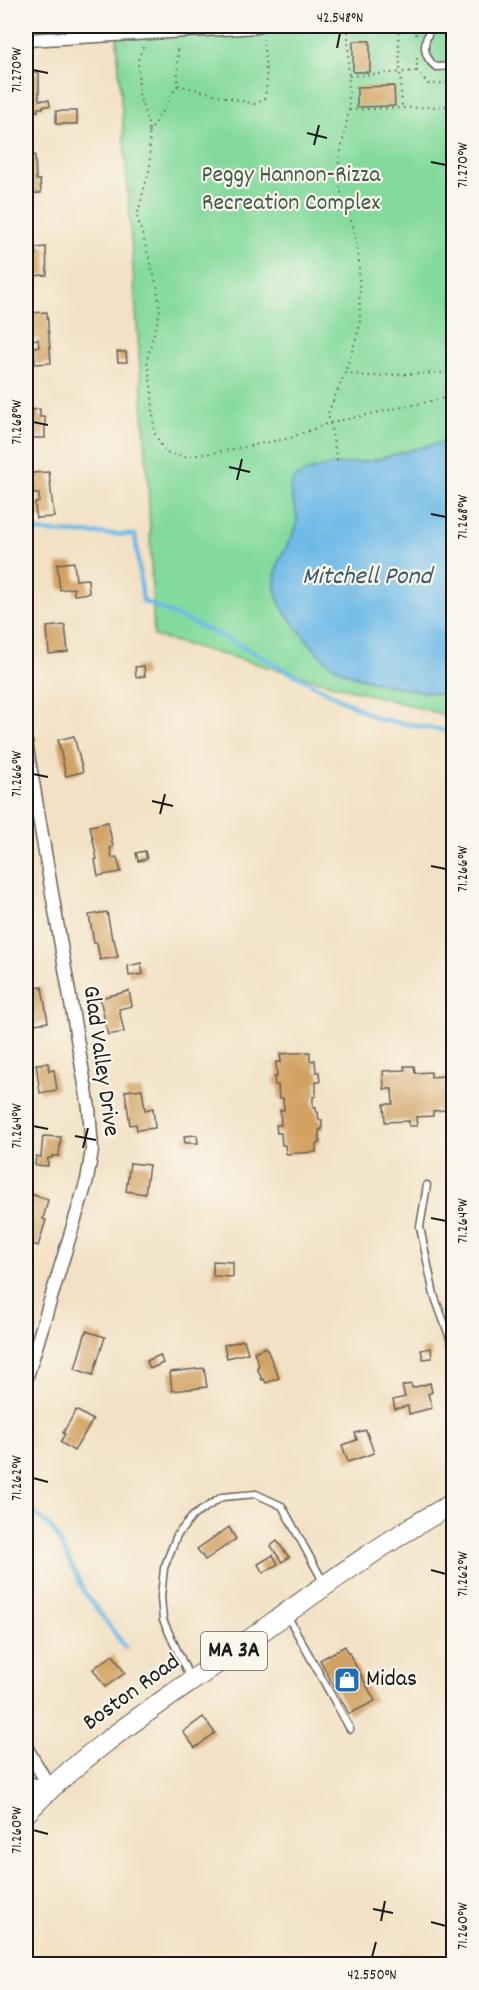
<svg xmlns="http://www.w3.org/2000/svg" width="479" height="1990" font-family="Dekko,sans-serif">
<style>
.green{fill:#84da9d;stroke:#507b5c;stroke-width:1.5}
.water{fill:#6db9e7;stroke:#446a82;stroke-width:1.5}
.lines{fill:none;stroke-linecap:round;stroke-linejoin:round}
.stream{stroke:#6db9e7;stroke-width:4.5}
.building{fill:#d2a264}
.service-casing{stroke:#676157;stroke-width:9}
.minor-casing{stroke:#676157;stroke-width:15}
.tertiary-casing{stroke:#676157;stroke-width:18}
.primary-casing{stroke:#676157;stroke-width:22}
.path{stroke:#676157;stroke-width:2;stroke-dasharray:1.5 4.5;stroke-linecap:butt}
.service{stroke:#fff;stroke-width:6}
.minor{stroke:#fff;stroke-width:12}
.tertiary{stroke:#fff;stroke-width:15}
.primary{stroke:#fff;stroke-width:20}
.ticks{fill:none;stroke:#1c1c1c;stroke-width:2}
.labels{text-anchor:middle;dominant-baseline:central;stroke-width:4.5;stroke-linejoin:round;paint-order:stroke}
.shield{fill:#fbf7ec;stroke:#5f5e5a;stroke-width:1.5}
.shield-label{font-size:22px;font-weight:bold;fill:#1c1c1c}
.park-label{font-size:24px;fill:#405e49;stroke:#fbf7ec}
.street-label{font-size:24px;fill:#1c1c1c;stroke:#fbf7ec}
.poi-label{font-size:24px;fill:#1c1c1c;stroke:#fbf7ec;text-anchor:start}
.water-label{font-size:26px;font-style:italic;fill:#3c5b6d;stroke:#fbf7ec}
.neatline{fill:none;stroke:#1c1c1c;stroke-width:2}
.ticks-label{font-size:15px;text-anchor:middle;fill:#1c1c1c}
</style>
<rect width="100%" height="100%" fill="#fbf7ec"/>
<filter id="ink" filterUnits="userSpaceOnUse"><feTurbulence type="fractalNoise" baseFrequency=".0167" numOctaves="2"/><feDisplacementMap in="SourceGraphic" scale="12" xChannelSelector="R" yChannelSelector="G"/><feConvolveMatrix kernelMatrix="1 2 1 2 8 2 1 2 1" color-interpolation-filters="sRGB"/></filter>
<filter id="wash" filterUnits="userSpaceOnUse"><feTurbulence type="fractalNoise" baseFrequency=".008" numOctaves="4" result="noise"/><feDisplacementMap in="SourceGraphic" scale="24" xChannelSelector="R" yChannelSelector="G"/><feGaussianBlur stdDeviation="1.35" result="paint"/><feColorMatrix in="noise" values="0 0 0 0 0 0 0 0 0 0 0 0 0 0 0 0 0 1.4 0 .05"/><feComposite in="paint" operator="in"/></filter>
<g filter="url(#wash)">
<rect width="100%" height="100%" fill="#f2e1c4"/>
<polygon class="green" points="116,26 453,26 453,717 154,636 148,481"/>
<path class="water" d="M 453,441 L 453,696 C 420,691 364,684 335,667 C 320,658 308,641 297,628 C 287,615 275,601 275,584 C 275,560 286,550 295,530 C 303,510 282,491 295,478 C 300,474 309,471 316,469 C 334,463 355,464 374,460 C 400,454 427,444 453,441 Z"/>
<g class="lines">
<g class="stream">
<polyline points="26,531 135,535 143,601 224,637 378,719 454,732"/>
<polyline points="26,1504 55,1532 85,1593 125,1647"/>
</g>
</g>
<g id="blocks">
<g class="building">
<rect x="353" y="41" width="17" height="31"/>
<polygon points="26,73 39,73 39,100 49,100 50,106 43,106 43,108 38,108 38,111 28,111 28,106 26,106"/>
<polygon points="394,86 395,106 357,107 357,87"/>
<rect x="56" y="111" width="21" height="13"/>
<polygon points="26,155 35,155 36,180 40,180 41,193 26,194"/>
<polygon points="46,247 47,275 30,276 28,254 36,254 35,248"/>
<polygon points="47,312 51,363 35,364 34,347 39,347 38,339 32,340 30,313"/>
<polygon points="117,352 126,352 127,362 118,362"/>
<polygon points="40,409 40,417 45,417 45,438 28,438 28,417 32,417 32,410"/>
<polygon points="49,472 54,517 36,518 35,503 39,502 39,494 33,494 32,473"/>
<polygon points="74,562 76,580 88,579 89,593 74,595 74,588 60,590 57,564"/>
<polygon points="65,625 68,652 49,654 47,627"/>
<polygon points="144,666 145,676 136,677 135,667"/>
<polygon points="74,736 83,772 66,776 58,740"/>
<polygon points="108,822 113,847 110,848 112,858 117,857 121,872 98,876 95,860 97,859 90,826"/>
<polygon points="145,851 147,859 138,861 136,853"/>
<polygon points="107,912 112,939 114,939 118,957 100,960 97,943 94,943 89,915"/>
<polygon points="141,963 143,974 129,976 128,966"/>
<polygon points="42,987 48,1022 27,1025 26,1016 30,1016 26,990"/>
<polygon points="129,991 132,1006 119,1009 124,1032 108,1035 100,998"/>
<polygon points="310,1052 310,1061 315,1060 316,1072 319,1072 320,1082 316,1082 316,1096 313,1097 313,1108 316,1107 316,1112 318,1112 319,1120 322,1120 322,1130 319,1130 320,1143 316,1144 316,1152 286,1154 285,1145 282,1145 281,1133 277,1133 276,1125 281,1125 280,1110 284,1110 283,1098 279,1098 278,1085 275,1085 274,1077 277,1077 276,1062 281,1062 280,1054"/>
<polygon points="48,1063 49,1071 54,1070 57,1090 40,1093 36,1064"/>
<polygon points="404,1066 414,1066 415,1073 431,1072 431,1077 444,1076 444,1073 454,1072 454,1115 446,1115 446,1110 433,1111 433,1116 416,1117 417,1126 409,1126 409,1121 385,1122 384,1104 393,1104 392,1089 384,1089 383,1071 405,1070"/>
<polygon points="142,1089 145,1110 153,1108 155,1128 137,1130 136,1124 130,1125 125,1091"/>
<polygon points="197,1135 198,1143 185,1143 184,1136"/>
<polygon points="43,1136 61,1137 59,1156 52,1156 52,1158 48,1158 48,1166 35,1165 36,1156 41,1157"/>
<polygon points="130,1163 149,1165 145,1194 126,1191"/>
<polygon points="31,1194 48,1200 43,1219 46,1220 38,1246 26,1242 26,1230 29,1217 26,1216 26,1213"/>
<polygon points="213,1261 233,1262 233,1277 213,1276"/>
<polygon points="86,1331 105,1337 93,1375 75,1369"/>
<polygon points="244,1340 248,1353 227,1358 224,1345"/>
<polygon points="266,1347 279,1378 266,1383 264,1379 262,1380 257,1367 259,1366 254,1352"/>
<polygon points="431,1348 432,1358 423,1359 421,1350"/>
<polygon points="160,1355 163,1363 150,1369 147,1361"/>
<polygon points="204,1368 207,1387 172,1391 170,1372"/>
<polygon points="430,1383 432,1392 428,1394 432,1408 409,1414 408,1406 395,1409 393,1400 405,1397 402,1386 411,1384 412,1388"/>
<polygon points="76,1410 93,1420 74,1451 60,1442 65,1434 63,1433"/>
<polygon points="366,1430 374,1453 348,1462 342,1445 357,1440 355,1433"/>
<polygon points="229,1527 236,1539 205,1560 197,1549"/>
<polygon points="277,1541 289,1557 282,1562 271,1546"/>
<polygon points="273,1555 278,1564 263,1573 258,1564"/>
<polygon points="345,1646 375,1701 349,1714 320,1660"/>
<polygon points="113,1655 125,1673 105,1687 93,1669"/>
<polygon points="203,1717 215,1733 195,1748 183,1732"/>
</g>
</g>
</g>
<g filter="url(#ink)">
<use href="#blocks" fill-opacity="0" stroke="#676157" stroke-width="1.5"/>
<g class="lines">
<g class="service-casing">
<g id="service">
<path d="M 432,26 C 423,42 421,55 436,67 L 454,66"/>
<polyline points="427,1185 420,1227 434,1295 454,1349"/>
<polyline points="288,1617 350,1729"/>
<polyline points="190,1678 163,1620 161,1597 164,1568 177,1535 193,1516 222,1497 256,1494 282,1506 324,1583"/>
</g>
</g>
<g class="minor-casing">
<g id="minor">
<polyline points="26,40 257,27"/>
<polyline points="26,742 89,1108 92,1150 87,1180 26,1380"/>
<polyline points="26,1747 50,1788"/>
</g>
</g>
<g class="tertiary-casing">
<polyline id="tertiary" points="26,1785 50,1788"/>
</g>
<g class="primary-casing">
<path id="primary" d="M 26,1813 C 84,1751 158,1705 227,1656 C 301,1603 374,1547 454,1503"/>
</g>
<g class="path">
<polyline points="351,26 348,32 349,110 337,171 340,189 353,226 359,259 360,326 345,373 369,376 454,372"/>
<polyline points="398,26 402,109"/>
<polyline points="416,35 417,26"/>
<polyline points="143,47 138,60 139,95 149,127 150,167 137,216 157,286 160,311 147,360 152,392 154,432 165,453 185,457 218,452 290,438 329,423 454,396"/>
<polyline points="417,58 417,71 428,84 454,83"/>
<polyline points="349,76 417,71"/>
<polyline points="178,85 254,104 265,99 267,82 263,39"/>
<polyline points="349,110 454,106"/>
<polyline points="149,133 178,85 177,45"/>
<polyline points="337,460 328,413 345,373"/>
</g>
<use href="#service" class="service"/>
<use href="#minor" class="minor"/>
<use href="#tertiary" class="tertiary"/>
<use href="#primary" class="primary"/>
</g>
</g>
<path class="ticks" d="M 337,48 L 340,33M 33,70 L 48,73M 307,133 L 327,138M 314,145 L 319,125M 431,162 L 446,165M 33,422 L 48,425M 229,467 L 250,472M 237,480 L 242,459M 431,514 L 446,517M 33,774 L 48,777M 152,801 L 173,806M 160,814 L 165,794M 431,866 L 446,869M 33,1126 L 48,1129M 75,1136 L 96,1140M 83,1148 L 88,1128M 431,1218 L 446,1221M 33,1478 L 48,1482M 431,1570 L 446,1574M 33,1830 L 48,1834M 373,1909 L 393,1913M 381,1921 L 385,1901M 431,1922 L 446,1926M 372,1957 L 376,1942"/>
<defs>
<g id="shop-square" transform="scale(1.35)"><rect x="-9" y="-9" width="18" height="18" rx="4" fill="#1f6fb2" stroke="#fbf7ec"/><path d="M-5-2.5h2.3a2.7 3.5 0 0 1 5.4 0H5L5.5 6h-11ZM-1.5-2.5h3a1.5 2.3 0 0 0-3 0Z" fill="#fff"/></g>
</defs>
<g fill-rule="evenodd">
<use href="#shop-square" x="347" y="1680"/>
</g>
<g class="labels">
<rect class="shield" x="201" y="1632" width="66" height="38" rx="4.5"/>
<g class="shield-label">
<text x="234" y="1651">MA 3A</text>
</g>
<g class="park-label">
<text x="291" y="176">Peggy Hannon-Rizza<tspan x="291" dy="28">Recreation Complex</tspan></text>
</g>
<g class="street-label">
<text transform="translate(100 1061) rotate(82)">Glad Valley Drive</text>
<text transform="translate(132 1693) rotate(-36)">Boston Road</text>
</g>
<g class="poi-label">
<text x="366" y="1680">Midas</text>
</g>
<g class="water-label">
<text x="367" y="577">Mitchell Pond</text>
</g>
</g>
<rect width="479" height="1990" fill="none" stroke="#fbf7ec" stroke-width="66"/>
<rect x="33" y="33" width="413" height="1924" class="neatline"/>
<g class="ticks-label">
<text x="340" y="22">42.548°N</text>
<text transform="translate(16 70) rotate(-90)" y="5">71.270°W</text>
<text transform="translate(462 165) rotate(-90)" y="5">71.270°W</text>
<text transform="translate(16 422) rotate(-90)" y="5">71.268°W</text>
<text transform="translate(462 517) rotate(-90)" y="5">71.268°W</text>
<text transform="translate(16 774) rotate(-90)" y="5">71.266°W</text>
<text transform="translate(462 869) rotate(-90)" y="5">71.266°W</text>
<text transform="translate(16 1126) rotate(-90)" y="5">71.264°W</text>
<text transform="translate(462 1221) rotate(-90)" y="5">71.264°W</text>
<text transform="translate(16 1478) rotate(-90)" y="5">71.262°W</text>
<text transform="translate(462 1574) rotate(-90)" y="5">71.262°W</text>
<text transform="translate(16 1830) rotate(-90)" y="5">71.260°W</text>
<text transform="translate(462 1926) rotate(-90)" y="5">71.260°W</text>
<text x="372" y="1979">42.550°N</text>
</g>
</svg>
